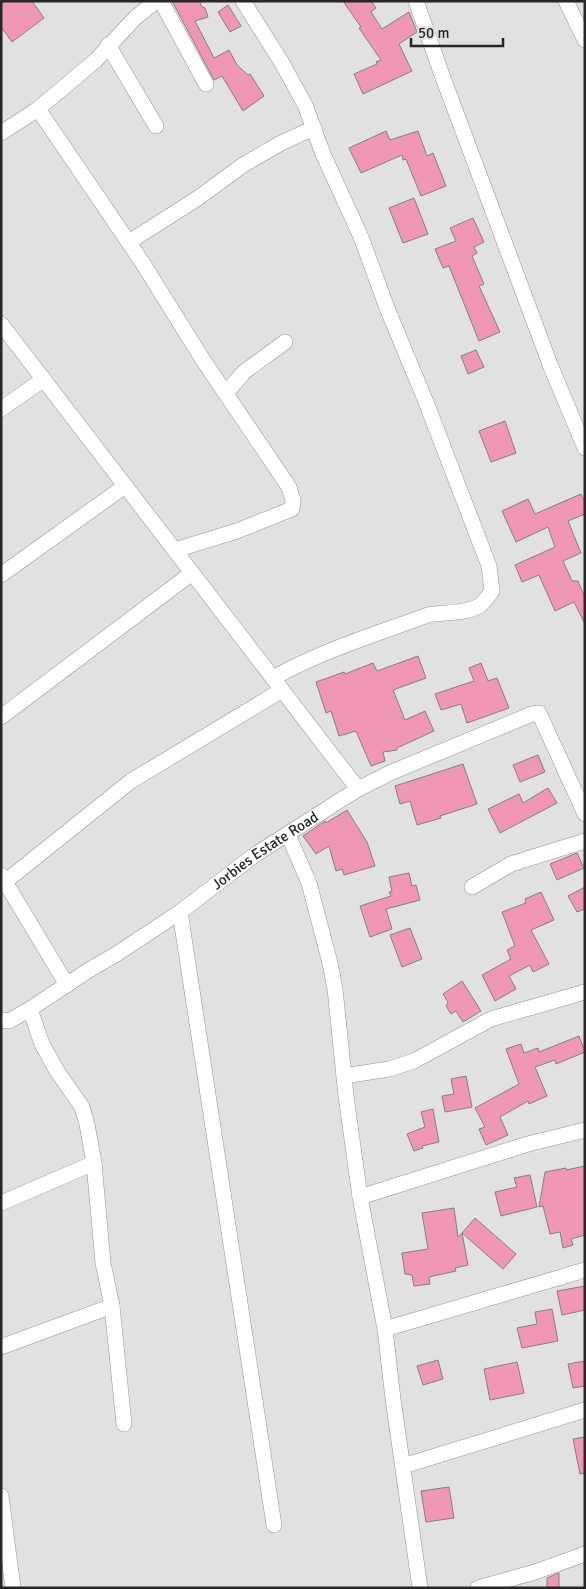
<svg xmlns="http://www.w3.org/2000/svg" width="586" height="1589" font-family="Signika,sans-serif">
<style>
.building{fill:#f096b6;stroke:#828181}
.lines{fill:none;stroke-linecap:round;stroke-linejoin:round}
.minor-casing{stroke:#939394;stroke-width:16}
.minor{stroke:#fff;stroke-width:15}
.labels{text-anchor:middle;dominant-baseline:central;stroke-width:5;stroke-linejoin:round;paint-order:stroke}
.street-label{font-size:15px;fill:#262626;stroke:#e1e1e2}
</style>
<rect width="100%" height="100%" fill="#e1e1e2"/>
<g class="building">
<polygon points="1,1 32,1 44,18 12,42 1,27"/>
<polygon points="172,1 200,1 201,6 205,8 208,17 195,21 214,58 229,50 237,65 248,75 250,74 264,96 243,111 222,76 214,80"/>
<polygon points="343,1 371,1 376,8 371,12 382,29 409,12 417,32 399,44 412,71 363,94 354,74 377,64 376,62 381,60 359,28 361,27"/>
<polygon points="228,5 241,26 230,32 218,12"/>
<polygon points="386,131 390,140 418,131 427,156 433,153 446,186 421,196 406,159 403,160 402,155 361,173 349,148"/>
<polygon points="414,198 428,234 403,243 389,208"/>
<polygon points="473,218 484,242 474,247 477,253 472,256 484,284 479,286 500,332 479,341 449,266 443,268 435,249 456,241 450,228"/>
<polygon points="476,350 484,367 468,374 461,356"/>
<polygon points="505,421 516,453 491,462 479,431"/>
<polygon points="581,494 585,502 585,514 568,521 581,553 563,561 572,581 578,581 585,598 585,624 574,602 555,611 539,575 522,582 515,565 555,547 548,527 516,542 502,511 528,499 535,514"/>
<polygon points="418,656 426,678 393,690 405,720 425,711 434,731 397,748 397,750 383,752 385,761 371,766 356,731 339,736 331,711 326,713 316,682 344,672 345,674 373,663 377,671"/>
<polygon points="481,663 488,681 497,678 509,708 467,723 461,704 441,710 435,694 474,681 469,668"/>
<polygon points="538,755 545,772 520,782 513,765"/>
<polygon points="463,764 477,804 440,816 441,818 417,825 410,801 400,804 395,786"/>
<polygon points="548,788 557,803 500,833 488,809 519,794 523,803"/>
<polygon points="347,810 367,842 375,866 344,875 342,869 336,871 329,846 316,854 303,836 325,821 326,823"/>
<polygon points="577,853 584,868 557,880 550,864"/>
<polygon points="409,873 412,886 416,885 420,900 386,909 392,929 370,937 360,906 391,896 389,892 392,892 389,877"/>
<polygon points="585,887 585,909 577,912 568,896"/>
<polygon points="541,892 554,920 531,930 549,964 533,972 530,965 509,976 516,989 495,1001 482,975 511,959 507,950 515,946 502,912 526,903 525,899"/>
<polygon points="410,928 422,959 402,967 390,935"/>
<polygon points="462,981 481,1011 463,1022 456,1011 451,1014 446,1006 448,1002 443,994"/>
<polygon points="579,1036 585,1052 556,1064 555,1060 535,1067 547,1096 529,1104 528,1101 500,1117 508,1135 486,1145 479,1129 485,1127 475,1108 519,1084 506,1049 521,1044 524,1053 538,1048 539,1052"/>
<polygon points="466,1076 472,1107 445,1112 442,1096 454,1094 451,1079"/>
<polygon points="433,1109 439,1142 422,1146 423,1148 414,1151 407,1134 425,1127 421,1112"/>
<polygon points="585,1166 585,1235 571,1239 573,1245 563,1248 560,1232 550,1234 543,1206 539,1207 545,1172 566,1168 566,1170"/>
<polygon points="530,1175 537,1207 501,1216 495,1192 517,1187 514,1178"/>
<polygon points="454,1208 458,1237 462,1233 468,1265 455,1268 456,1271 429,1277 430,1284 414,1286 412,1275 405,1274 402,1253 428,1249 422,1213"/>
<polygon points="475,1218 516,1254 503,1269 462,1233"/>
<polygon points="585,1286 585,1310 562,1315 557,1291"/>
<polygon points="552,1309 558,1341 522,1348 517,1328 537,1324 535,1312"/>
<polygon points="438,1360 443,1379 423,1385 417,1366"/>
<polygon points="585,1361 585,1386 573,1388 568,1364"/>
<polygon points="517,1362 524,1393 490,1400 484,1369"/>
<polygon points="585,1437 585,1473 580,1474 573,1439"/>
<polygon points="449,1487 454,1518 426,1522 421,1491"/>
<polygon points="559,1573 559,1588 547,1588 547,1578"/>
</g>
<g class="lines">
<g class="minor-casing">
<g id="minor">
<polyline points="161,1 206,84"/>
<path d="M 243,1 L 282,63 L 305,105 L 323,154 L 361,237 L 387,308 L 426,402 L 489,566 L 492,591 C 488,596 484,603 479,606 C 465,614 443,612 428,615 C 376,634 321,651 273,678"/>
<polyline points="416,1 442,75 551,367 585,448"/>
<polyline points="566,1 585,40"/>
<polyline points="108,45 156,126"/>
<polyline points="38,109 142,262 203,360 289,487 293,500 292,509 237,531 175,550"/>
<polyline points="1,133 38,109 96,60 135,18 156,1"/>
<polyline points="129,242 198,198 243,165 281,143 314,128"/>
<polyline points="1,324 358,789"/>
<polyline points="226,393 244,372 285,342"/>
<polyline points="1,409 44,379"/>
<polyline points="1,575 125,486"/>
<polyline points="1,717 192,573"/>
<polyline points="288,835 309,883 330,963 335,989 346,1096 360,1197 385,1329 393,1399 420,1588"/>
<polyline points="1,875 67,985"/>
<polyline points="6,881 131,781 282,690"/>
<polyline points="472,887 511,864 585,841"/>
<polyline points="180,912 274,1525"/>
<polyline points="30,1009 42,1044 57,1071 82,1107 87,1124 94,1163 103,1263 112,1306 124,1424"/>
<path id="s1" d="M 1,1020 L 9,1021 L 30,1009 L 89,970 L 115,955 L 180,912 L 256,854 L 358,789 L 392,772 L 532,714 L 539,713 L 585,814"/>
<polyline points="344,1076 389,1069 414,1061 491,1019 585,992"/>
<polyline points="360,1197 528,1144 585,1130"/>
<polyline points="1,1203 94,1163"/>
<polyline points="385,1329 585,1270"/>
<polyline points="1,1347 112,1306"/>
<polyline points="403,1466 585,1410"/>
<polyline points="1,1496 13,1588"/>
<polyline points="478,1588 535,1572 585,1554"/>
</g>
</g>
<use href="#minor" class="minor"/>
</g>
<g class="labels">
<g class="street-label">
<text stroke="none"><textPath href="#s1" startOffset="316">Jorbies Estate Road</textPath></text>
</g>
</g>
<rect width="586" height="1589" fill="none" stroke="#262626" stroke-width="5"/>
<path d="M411 38v8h92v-8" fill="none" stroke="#262626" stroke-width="2.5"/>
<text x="418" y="38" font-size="15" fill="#262626" stroke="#e1e1e2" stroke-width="4" paint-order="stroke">50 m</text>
</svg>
